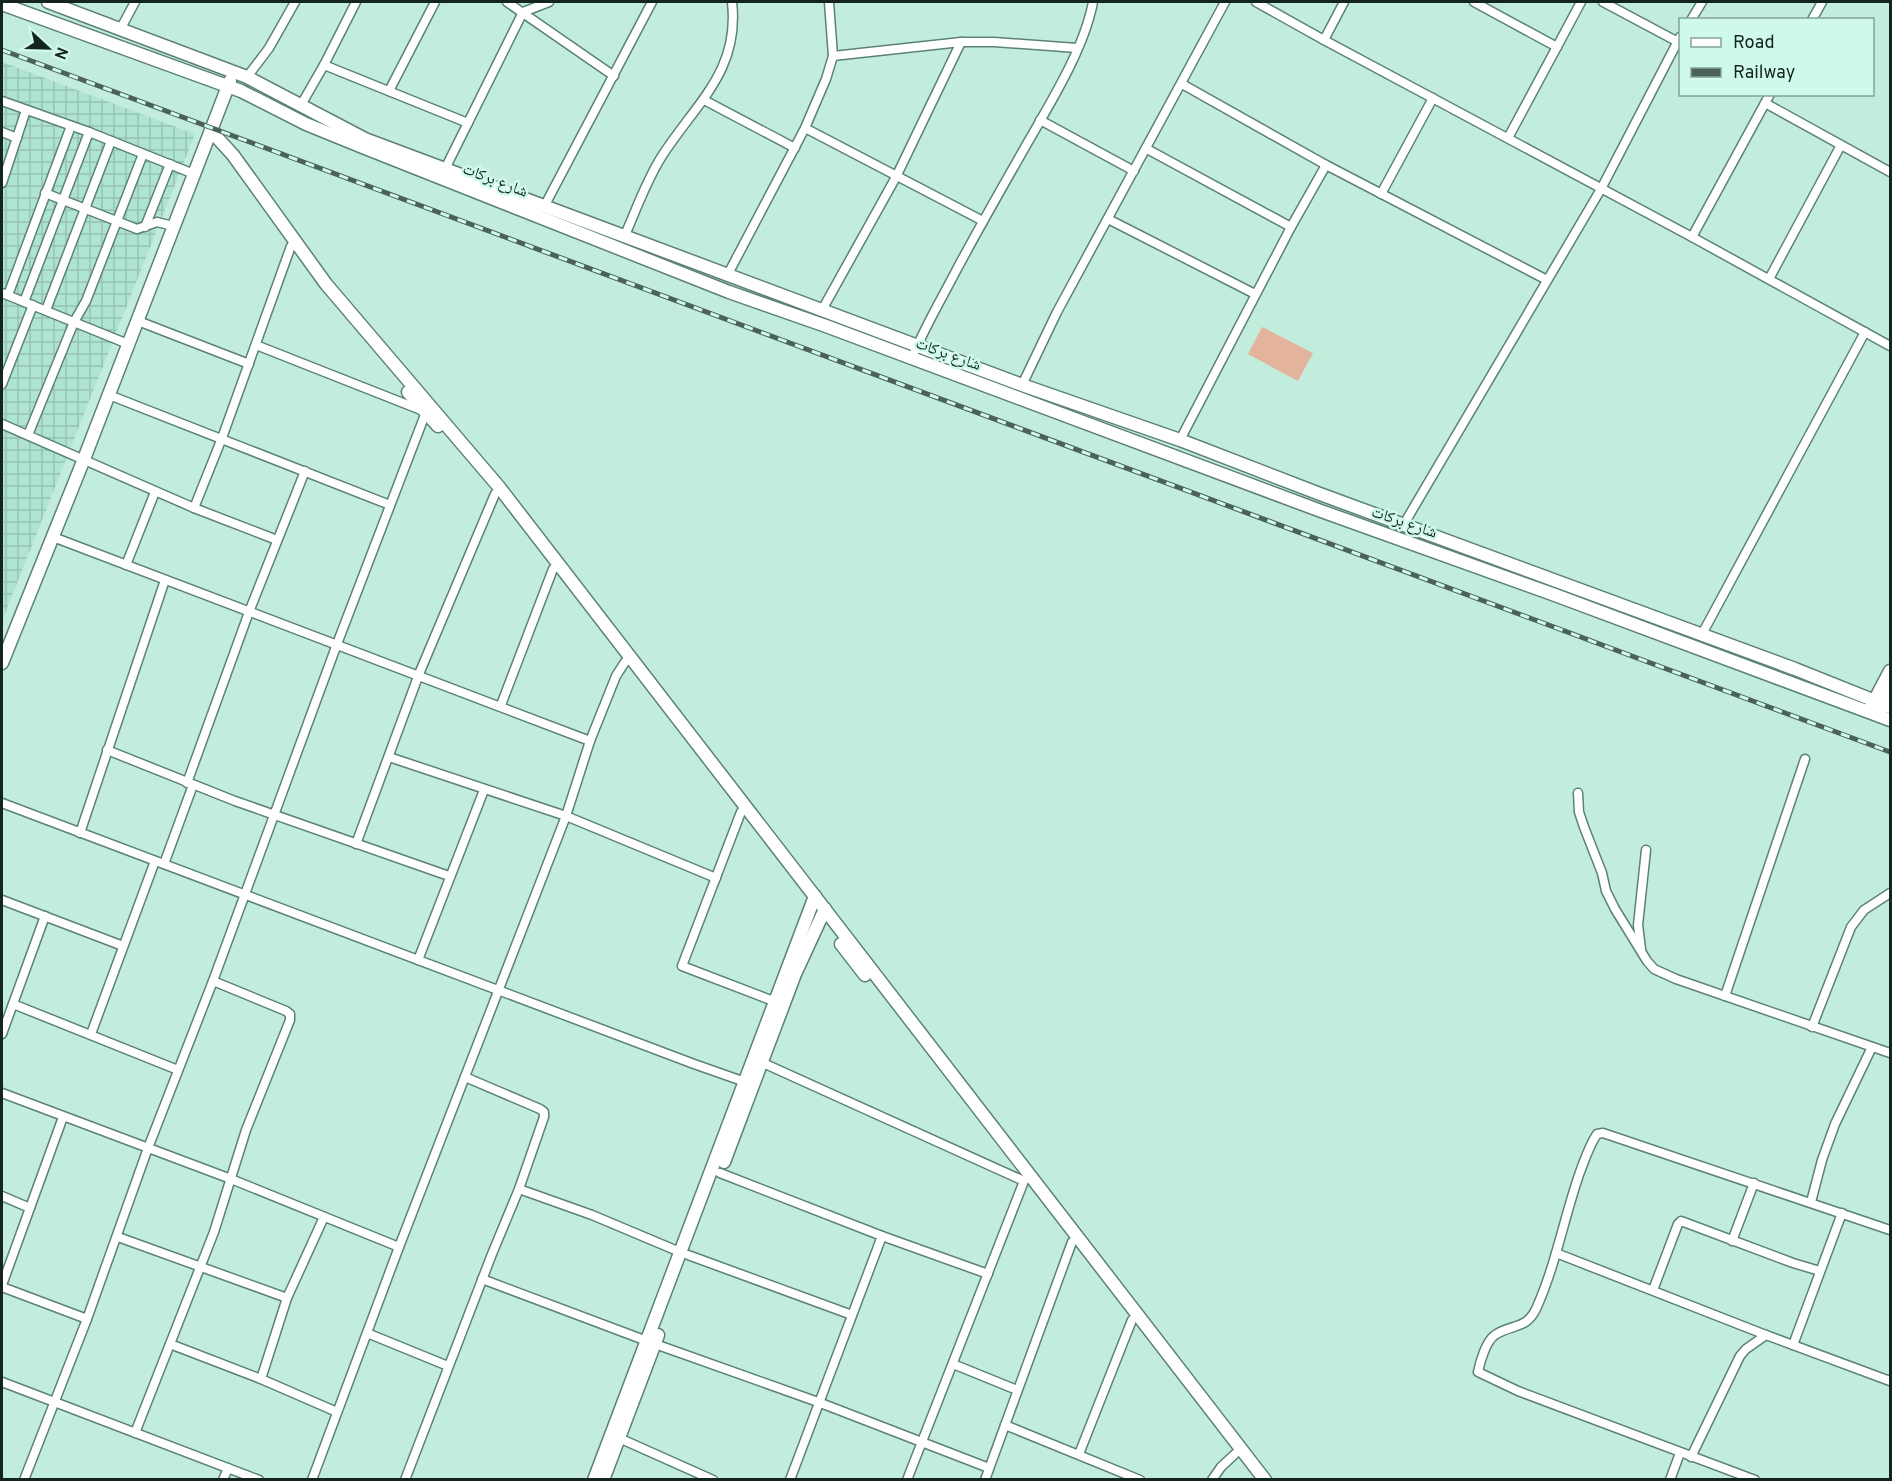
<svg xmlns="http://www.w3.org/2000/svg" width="1892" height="1481" font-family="Overpass,'Noto Naskh Arabic',sans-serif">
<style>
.industrial{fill:url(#industrial-grid)}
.grass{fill:#e3b49b}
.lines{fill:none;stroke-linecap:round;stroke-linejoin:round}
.street-casing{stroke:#5b8275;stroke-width:11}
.secondary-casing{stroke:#5b8275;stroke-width:15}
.street{stroke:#fff;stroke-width:8}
.secondary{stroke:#fff;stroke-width:12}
.rail-casing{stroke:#4a6259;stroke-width:5}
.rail{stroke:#cffaea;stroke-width:3;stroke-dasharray:9;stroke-linecap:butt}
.labels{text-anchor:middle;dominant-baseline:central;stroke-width:5;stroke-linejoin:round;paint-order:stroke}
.street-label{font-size:16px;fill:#14241e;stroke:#cffaea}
</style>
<defs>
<pattern id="industrial-grid" width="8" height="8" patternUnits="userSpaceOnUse" patternTransform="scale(1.5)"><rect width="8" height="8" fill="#b0e4d2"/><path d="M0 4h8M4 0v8" fill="none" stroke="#96c3b4"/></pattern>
</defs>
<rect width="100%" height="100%" fill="#c2eddd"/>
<polygon class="industrial" points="2,62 195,134 2,621"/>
<polygon class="grass" points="1262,327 1313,353 1298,381 1248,354"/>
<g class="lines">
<g class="street-casing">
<g id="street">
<polyline points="507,2 614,76"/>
<polyline points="1256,2 1324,40 1692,237 1890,346"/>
<polyline points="1474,2 1557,47"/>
<polyline points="1603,2 1680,43"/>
<polyline points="1691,20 1702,2"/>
<polyline points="1812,20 1822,2"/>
<polyline points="121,28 135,2"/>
<polyline points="1324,40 1344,2"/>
<polyline points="833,56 961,42 994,42 1077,48"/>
<polyline points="324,65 468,123"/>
<polyline points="247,77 269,48 295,2"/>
<polyline points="1182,84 1326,165 1547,280"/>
<polyline points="389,91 435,2"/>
<polyline points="704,100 795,148"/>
<polyline points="2,101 89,132 194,174"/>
<polyline points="1765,103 1890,172"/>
<polyline points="301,105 324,65 356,2"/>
<polyline points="1040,120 1134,171"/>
<polyline points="805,128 983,221"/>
<polyline points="2,132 17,138"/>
<polyline points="1508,138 1581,2"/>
<polyline points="1147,149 1291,227"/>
<polyline points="445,169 523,12 549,2"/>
<polyline points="2,183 26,110"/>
<polyline points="45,193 137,229 157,222 173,226"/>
<polyline points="1381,194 1433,98"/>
<polyline points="545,205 652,2"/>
<polyline points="1108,219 1255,294"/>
<polyline points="145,227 170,164"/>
<path d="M 625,235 C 637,208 646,181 662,156 C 696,103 740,71 732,2"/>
<polyline points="1692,237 1770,94"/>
<polyline points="728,274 805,128 826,79 833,56 829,2"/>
<polyline points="1769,279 1841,145"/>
<polyline points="2,293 128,344"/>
<polyline points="8,295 71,126"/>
<polyline points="24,302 89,132"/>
<polyline points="46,310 111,141"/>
<polyline points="822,310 896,177 961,42"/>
<polyline points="138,321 249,364"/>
<path d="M 915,351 C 927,323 943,296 957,269 C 980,226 1004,184 1028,142 C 1052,100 1084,49 1093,2"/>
<polyline points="2,384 33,305"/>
<polyline points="1022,385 1057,312 1225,2"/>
<polyline points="109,395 390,505"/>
<polyline points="2,424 194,508 277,540"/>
<polyline points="28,435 74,322 86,301 143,154"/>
<polyline points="1180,440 1291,227 1326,165"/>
<polyline points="194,508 222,438 291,246"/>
<polyline points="1404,524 1601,189 1680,37"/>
<polyline points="53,537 590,741"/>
<polyline points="126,565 155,492"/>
<polyline points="1701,636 1865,332"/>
<polyline points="501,705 553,569"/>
<polyline points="107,750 235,801 449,876"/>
<polyline points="389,757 566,816 716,878"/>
<polyline points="187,783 249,612 305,471"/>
<polyline points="1578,793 1579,812 1584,827 1602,873 1606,891 1615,909 1647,961 1654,969 1676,979 1890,1053"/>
<polyline points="2,803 694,1064 748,1083"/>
<polyline points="741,812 682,966 776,1002"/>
<polyline points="80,833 165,580"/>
<polyline points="356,844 419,674 495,494"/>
<polyline points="164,864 193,785"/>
<polyline points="2,900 123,946"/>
<polyline points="1641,949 1638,925 1646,850"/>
<polyline points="418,960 484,790"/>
<polyline points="1725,996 1805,759"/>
<polyline points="13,1004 178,1070"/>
<polyline points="1812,1027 1851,927 1864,910 1890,893"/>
<polyline points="2,1034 45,916"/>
<polyline points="91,1034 155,861"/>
<polyline points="763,1063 1024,1181 907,1480"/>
<polyline points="2,1093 231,1179 399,1247"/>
<polyline points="720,1173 882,1236 988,1274"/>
<polyline points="519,1189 592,1215 680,1252"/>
<polyline points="2,1196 30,1208"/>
<polyline points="1811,1202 1822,1160 1835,1124 1872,1047"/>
<polyline points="118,1237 287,1298"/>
<polyline points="1732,1241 1754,1183"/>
<polyline points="1556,1253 1766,1335 1890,1381"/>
<polyline points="688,1255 852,1315"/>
<polyline points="482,1279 647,1341"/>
<polyline points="2,1285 63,1117"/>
<polyline points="2,1287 87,1319"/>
<polyline points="1653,1290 1678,1224 1681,1221 1793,1263 1820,1271"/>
<polyline points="367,1333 448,1366"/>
<polyline points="170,1344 261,1379 337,1412"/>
<polyline points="655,1344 818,1402 989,1468"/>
<polyline points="1793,1345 1842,1213"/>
<polyline points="953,1364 1017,1390"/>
<polyline points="261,1379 287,1298 324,1217"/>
<polyline points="2,1382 259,1480"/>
<polyline points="1005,1425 1140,1480"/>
<polyline points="135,1433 214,1232 246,1130 290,1020 290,1014 286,1011 213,981"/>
<polyline points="619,1438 713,1480"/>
<polyline points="1079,1454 1132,1320"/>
<polyline points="1691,1457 1740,1356 1746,1349 1766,1335"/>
<polyline points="24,1480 87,1319 148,1148 213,981 337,644 426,412 256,345"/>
<polyline points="223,1480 228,1468"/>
<polyline points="312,1480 399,1247 566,816 590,741 616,676 625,662"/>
<polyline points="405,1480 492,1254 519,1189 544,1117 544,1112 540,1109 465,1077"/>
<polyline points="790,1480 882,1236"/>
<polyline points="985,1480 1072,1242"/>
<polyline points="1212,1480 1221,1467 1235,1454"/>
<polyline points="1670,1480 1680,1453"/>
<path d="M 1755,1480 L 1518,1391 L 1478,1372 C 1480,1362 1486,1341 1495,1335 C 1511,1324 1526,1330 1536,1309 C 1556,1265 1564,1217 1580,1172 C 1585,1159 1589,1146 1597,1134 L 1603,1133 L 1890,1230"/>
</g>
</g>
<g class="secondary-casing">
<g id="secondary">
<polyline points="48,2 247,77 365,139 1022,385 1180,440 1320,494 1795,669 1890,707"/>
<polyline points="2,4 241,91 306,124 365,148 729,292 826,326 1321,511 1555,595 1890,720"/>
<polyline points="211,131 233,155 326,284 499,487 1265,1480"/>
<polyline points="408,392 438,426"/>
<polyline points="2,663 84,459 230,81"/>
<polyline points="1871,707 1890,671"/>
<polyline points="1880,712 1890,691"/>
<polyline points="841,944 865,975"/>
<polyline points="724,1162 795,974 825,909"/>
<polyline points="594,1480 815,896"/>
<polyline points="603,1480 658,1335"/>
</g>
</g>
<use href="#street" class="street"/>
<use href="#secondary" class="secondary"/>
<g class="rail-casing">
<polyline id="rail" points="2,50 1890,752"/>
</g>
<use href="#rail" class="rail"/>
</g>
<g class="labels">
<g class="street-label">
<text transform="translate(495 181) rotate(21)">شارع بركات</text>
<text transform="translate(948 355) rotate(20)">شارع بركات</text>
<text transform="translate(1404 523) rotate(19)">شارع بركات</text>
</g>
</g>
<rect width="1892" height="1481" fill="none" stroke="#14241e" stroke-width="6"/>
<rect x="1679" y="18" width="195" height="78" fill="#cffaea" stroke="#84a498" stroke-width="1.5"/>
<rect x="1691" y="38" width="30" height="9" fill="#ffffff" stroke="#84a498" stroke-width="1.5"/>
<text x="1733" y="48" font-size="18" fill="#14241e">Road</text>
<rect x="1691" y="68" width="30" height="9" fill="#4a6259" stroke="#84a498" stroke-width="1.5"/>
<text x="1733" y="78" font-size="18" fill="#14241e">Railway</text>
<g transform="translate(48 48) rotate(112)" stroke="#cffaea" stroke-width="4.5" paint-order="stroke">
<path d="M0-4.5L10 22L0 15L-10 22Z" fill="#14241e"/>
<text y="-9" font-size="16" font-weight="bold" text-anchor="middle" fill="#14241e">N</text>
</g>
</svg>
